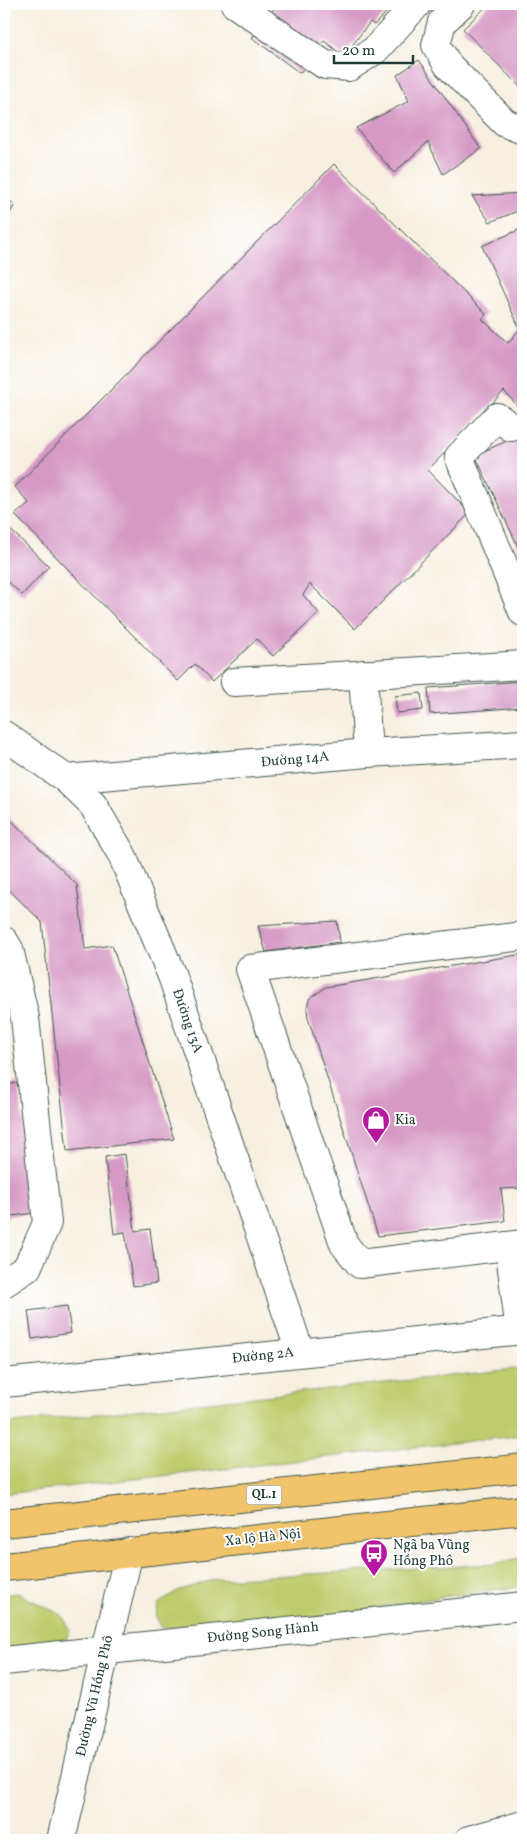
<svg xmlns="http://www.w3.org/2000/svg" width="527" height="1844" font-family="Vollkorn,serif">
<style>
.green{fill:#bfcc6d;stroke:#6f8450}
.building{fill:#d698c5}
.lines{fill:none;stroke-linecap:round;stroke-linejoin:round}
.minor-casing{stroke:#3f584e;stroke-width:30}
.highway-casing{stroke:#3f584e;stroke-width:30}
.minor{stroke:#fff;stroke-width:28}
.highway{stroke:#f1c36a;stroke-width:28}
.labels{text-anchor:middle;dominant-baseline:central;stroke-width:4;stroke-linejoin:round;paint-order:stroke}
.shield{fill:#fff;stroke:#627771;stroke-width:1}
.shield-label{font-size:12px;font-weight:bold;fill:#1f3d34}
.street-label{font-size:14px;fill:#1f3d34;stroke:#fff}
.poi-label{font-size:14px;fill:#1f3d34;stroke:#fff;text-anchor:start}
</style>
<rect width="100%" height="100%" fill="#fff"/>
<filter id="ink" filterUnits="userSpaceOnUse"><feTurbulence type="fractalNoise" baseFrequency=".02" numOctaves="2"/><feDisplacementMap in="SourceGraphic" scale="10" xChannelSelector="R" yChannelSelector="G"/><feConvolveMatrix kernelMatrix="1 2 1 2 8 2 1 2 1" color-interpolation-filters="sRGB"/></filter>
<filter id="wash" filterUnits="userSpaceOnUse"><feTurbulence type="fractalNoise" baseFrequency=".0096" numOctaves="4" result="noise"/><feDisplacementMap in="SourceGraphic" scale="20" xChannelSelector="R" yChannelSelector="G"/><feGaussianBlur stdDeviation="1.12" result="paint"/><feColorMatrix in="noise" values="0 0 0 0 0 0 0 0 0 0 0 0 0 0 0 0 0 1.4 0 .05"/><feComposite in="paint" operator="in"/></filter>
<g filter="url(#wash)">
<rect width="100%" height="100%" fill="#f7efe0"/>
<g class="green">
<polygon points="523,1368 523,1435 4,1494 4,1424"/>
<path d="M 523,1557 L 523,1587 C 461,1592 400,1605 338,1614 C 280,1623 220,1625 162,1628 L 156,1617 L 158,1604 L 180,1590 L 216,1579 L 493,1564 Z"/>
<polygon points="17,1593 62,1615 70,1630 63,1647 4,1657 4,1595"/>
</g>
<g id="blocks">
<g class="building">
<polygon points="275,4 395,4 374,25 370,22 344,56 324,41 300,73 252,38 277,5"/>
<polygon points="489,4 523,4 523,90 463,29"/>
<polygon points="419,60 481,149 443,174 428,142 394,173 356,128 409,101 397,75"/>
<polygon points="334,164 486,314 482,319 508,343 520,329 482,246 523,228 523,412 504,391 428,470 470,513 355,629 310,584 303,595 319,613 273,656 257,639 212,682 195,664 178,681 15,515 29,503 15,487"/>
<polygon points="523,193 523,209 490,222 472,196"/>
<polygon points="4,197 15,205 4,222"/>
<polygon points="523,434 523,557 475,455"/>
<polygon points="4,524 49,566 22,595 4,578"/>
<polygon points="523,681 523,707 430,714 428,688"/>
<polygon points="421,693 423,710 397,713 395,696"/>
<polygon points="4,813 77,885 85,949 112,945 174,1139 67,1151 42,922 4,885"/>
<polygon points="337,921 340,942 266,952 258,926"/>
<polygon points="523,954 523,1188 501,1189 505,1221 378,1236 308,1018 307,1008 309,999 326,987"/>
<polygon points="18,1083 35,1213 4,1217 4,1085"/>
<polygon points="125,1154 135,1231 150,1229 157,1283 133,1286 125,1232 114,1234 105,1157"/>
<polygon points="67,1306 71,1333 32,1339 28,1311"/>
</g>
</g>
</g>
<g filter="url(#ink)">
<use href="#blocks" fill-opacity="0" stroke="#3f584e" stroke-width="1"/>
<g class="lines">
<g class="minor-casing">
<g id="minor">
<polyline points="235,4 325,65 349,67 375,50 417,4"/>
<polyline points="461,4 442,22 436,45 448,65 505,123 523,130"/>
<polyline points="511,427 497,417 459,457 523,612"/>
<polyline points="363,674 368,753"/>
<polyline points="234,682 523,665"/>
<polyline points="4,735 66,779 93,805 122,855 172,976 300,1352"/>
<polyline points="66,779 368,753 523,744"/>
<polyline points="523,936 250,969 344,1244 360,1264 523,1244"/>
<polyline points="4,941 9,949 25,1018 47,1223 27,1268 4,1283"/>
<polyline points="509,1246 520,1331"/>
<polyline points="4,1383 523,1330"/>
<polyline points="4,1661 523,1606"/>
<polyline points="61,1840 129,1552"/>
<polyline points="469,1840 523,1825"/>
</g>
</g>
<g class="highway-casing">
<g id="highway">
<polyline points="4,1523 523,1468"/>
<polyline points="4,1567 523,1510"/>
</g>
</g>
<use href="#minor" class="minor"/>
<use href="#highway" class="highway"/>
</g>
</g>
<defs>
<g id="shop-pin" transform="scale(1.4375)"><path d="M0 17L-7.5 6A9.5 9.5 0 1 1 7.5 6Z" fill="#b5179e" stroke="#fff"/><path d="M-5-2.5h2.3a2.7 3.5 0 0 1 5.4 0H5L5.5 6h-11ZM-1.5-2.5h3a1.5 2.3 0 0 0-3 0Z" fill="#fff"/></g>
<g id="bus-pin" transform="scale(1.4375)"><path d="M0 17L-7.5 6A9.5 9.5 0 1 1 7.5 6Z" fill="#b5179e" stroke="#fff"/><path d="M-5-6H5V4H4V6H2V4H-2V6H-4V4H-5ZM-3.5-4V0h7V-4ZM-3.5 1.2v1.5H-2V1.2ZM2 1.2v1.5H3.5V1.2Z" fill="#fff"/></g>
</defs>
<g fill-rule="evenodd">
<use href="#shop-pin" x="376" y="1120"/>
<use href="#bus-pin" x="374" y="1553"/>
</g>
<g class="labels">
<rect class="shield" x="246.5" y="1485.5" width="35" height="19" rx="4"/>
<g class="shield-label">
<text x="264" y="1495">QL.1</text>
</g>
<g class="street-label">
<text transform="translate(295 760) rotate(-5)">Đường 14A</text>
<text transform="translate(187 1021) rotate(71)">Đường 13A</text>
<text transform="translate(263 1356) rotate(-6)">Đường 2A</text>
<text transform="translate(263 1538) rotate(-6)">Xa lộ Hà Nội</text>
<text transform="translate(263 1633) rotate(-6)">Đường Song Hành</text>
<text transform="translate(95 1696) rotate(-77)">Đường Vũ Hồng Phô</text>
</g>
<g class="poi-label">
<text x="395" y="1120">Kia</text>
<text x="393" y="1545">Ngã ba Vũng<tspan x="393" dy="16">Hồng Phô</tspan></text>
</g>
</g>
<rect width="527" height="1844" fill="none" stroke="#fff" stroke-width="20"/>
<path d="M334 55v8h79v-8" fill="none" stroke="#1f3d34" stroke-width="2.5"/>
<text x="342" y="55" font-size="15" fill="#1f3d34" stroke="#ffffff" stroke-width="4" paint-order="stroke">20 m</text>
</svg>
